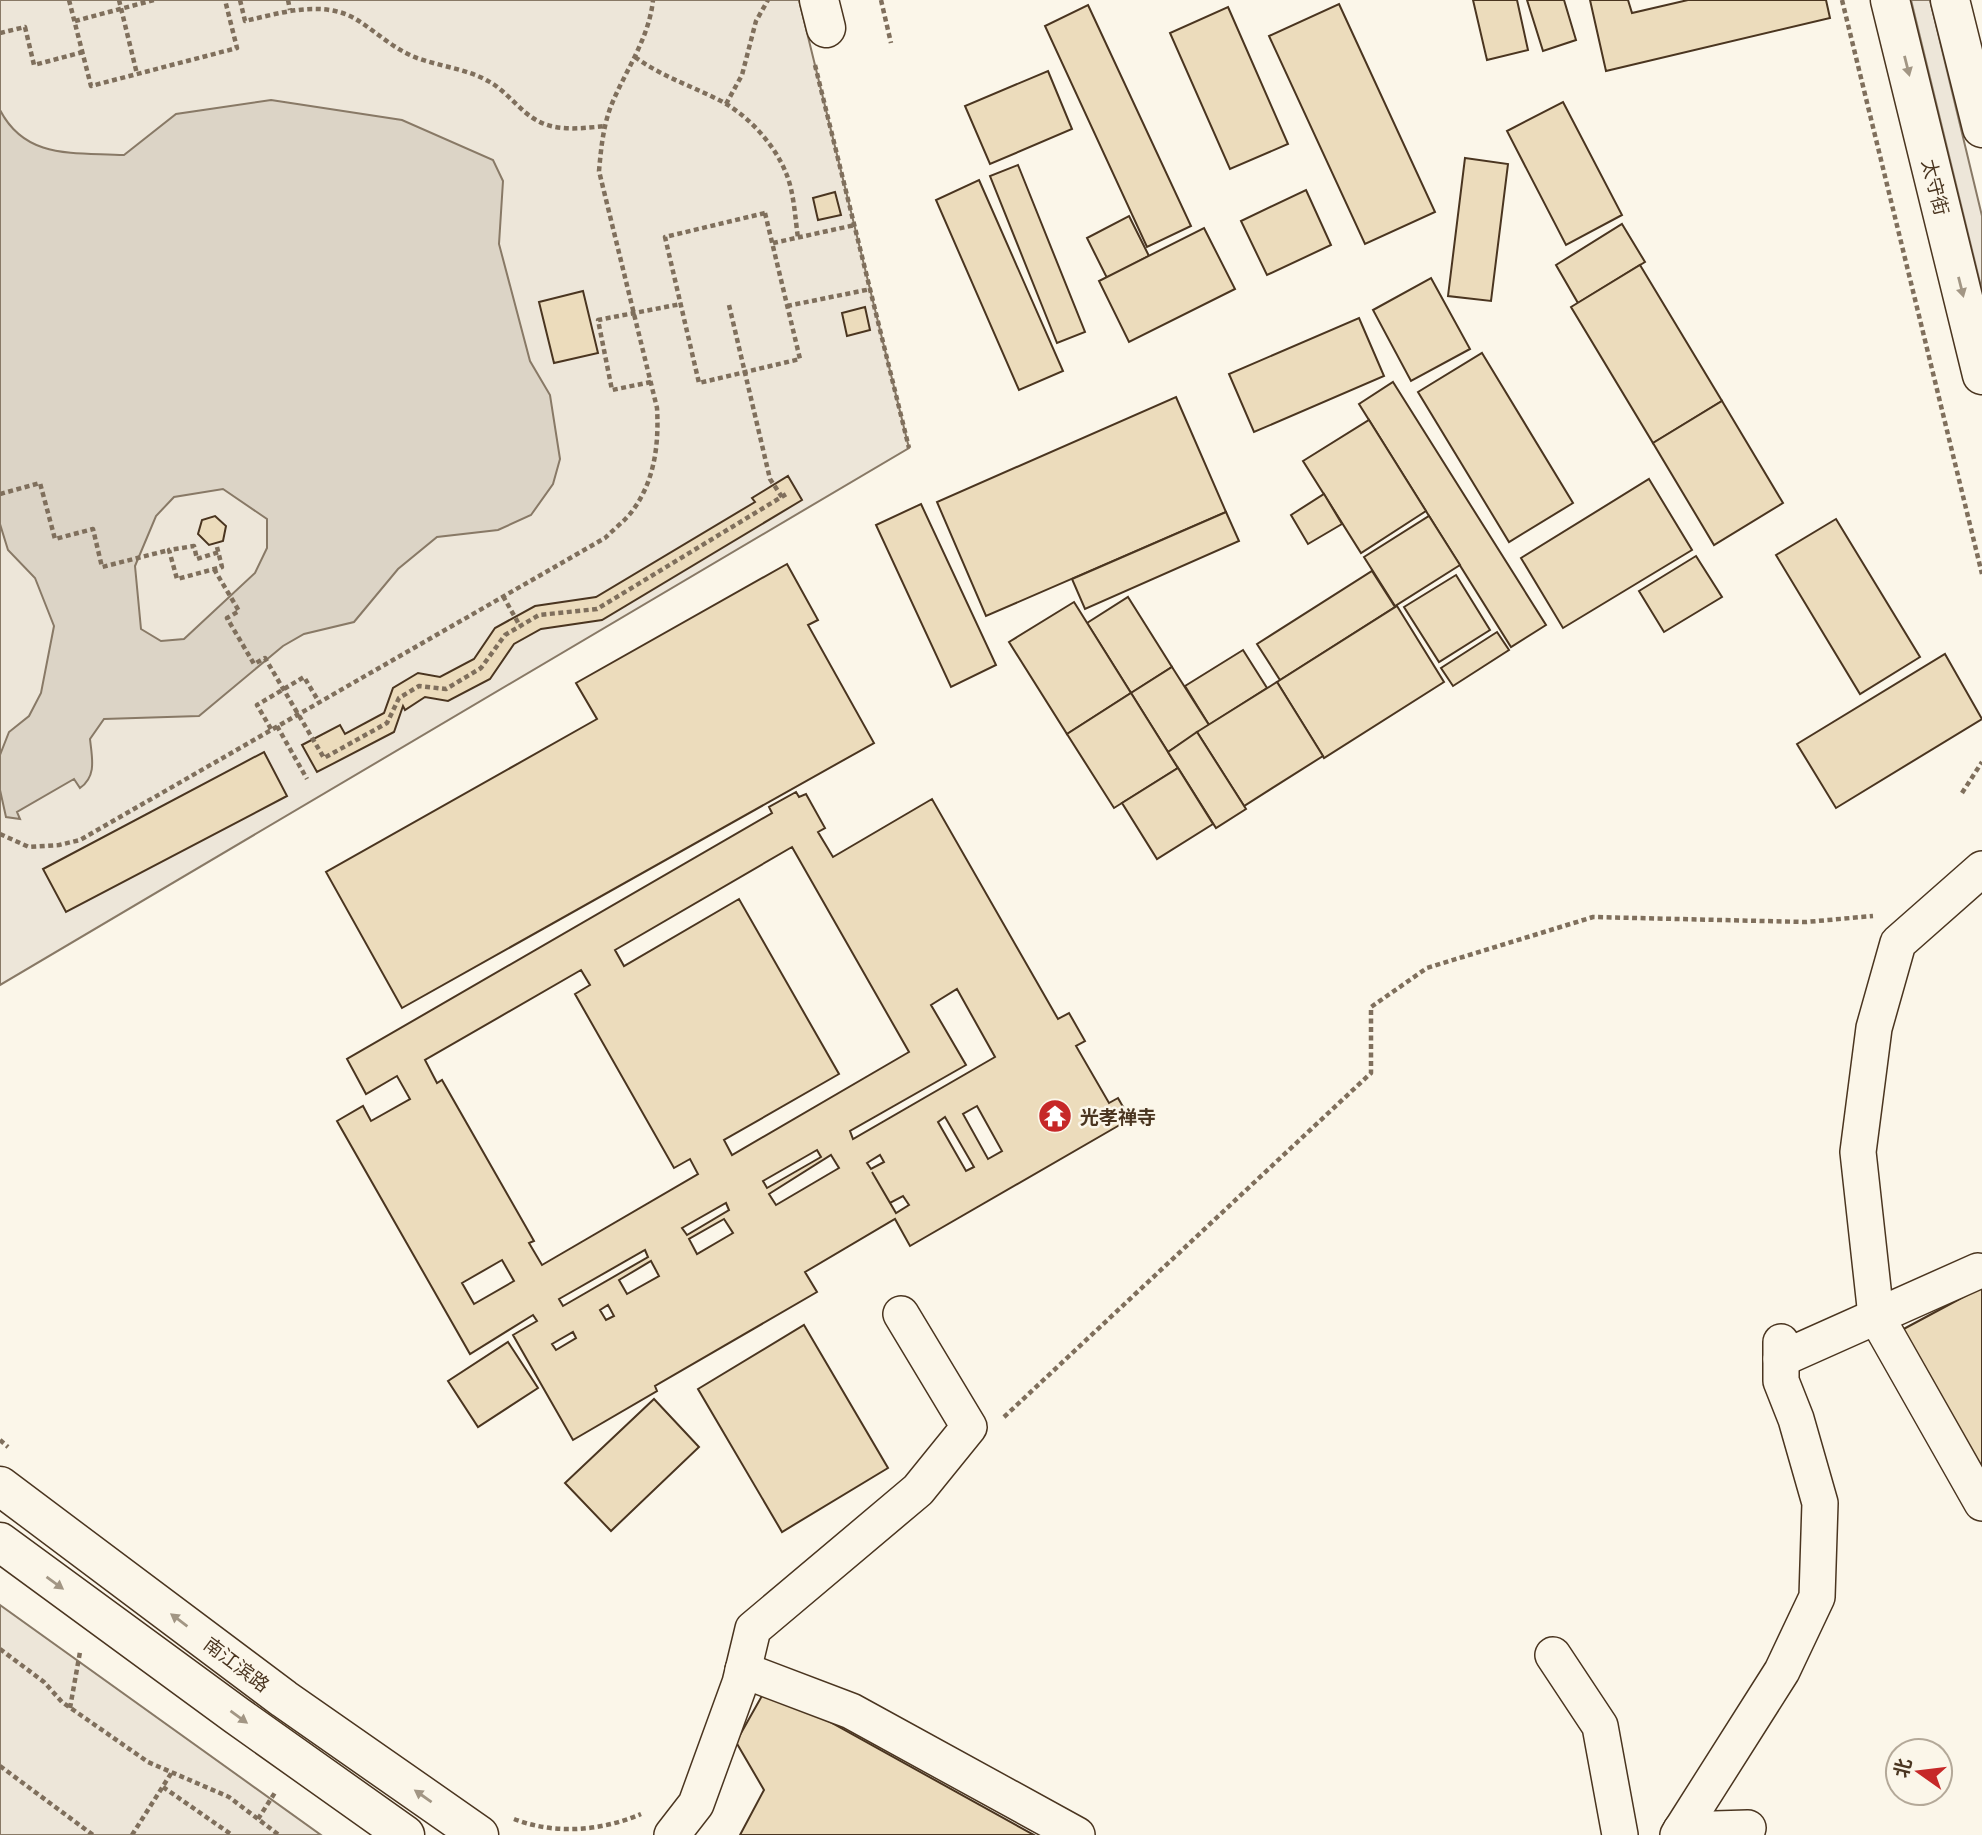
<svg xmlns="http://www.w3.org/2000/svg" width="1982" height="1835" font-family="'Golos Text','Noto Sans SC',sans-serif">
<style>
.green{fill:#ede6d9;stroke:#887966;stroke-width:2}
.water{fill:#dcd4c6;stroke:#887966;stroke-width:2;fill-rule:evenodd}
.building{fill:#ecdcbc;stroke:#4a3520;stroke-width:2;fill-rule:evenodd}
.lines{fill:none;stroke-linecap:round;stroke-linejoin:round}
.minor-casing{stroke:#4a3520;stroke-width:38}
.tertiary-casing{stroke:#4a3520;stroke-width:41}
.secondary-casing{stroke:#4a3520;stroke-width:41}
.path{stroke:#7f6f5c;stroke-width:4.5;stroke-dasharray:5 3.5;stroke-linecap:butt}
.minor{stroke:#fbf6e9;stroke-width:35}
.tertiary{stroke:#fbf6e9;stroke-width:38}
.secondary{stroke:#fbf6e9;stroke-width:38}
.oneway{fill:#a29684}
.labels{text-anchor:middle;dominant-baseline:central;stroke-width:5;stroke-linejoin:round;paint-order:stroke}
.street-label{font-size:19px;fill:#4a3520;stroke:#fbf6e9}
.poi-label{font-size:19px;font-weight:bold;fill:#4a3520;stroke:#fbf6e9;text-anchor:start}
</style>
<rect width="100%" height="100%" fill="#fbf6e9"/>
<g class="green">
<polygon points="0,0 799,0 909,448 0,985"/>
<polygon points="1911,0 1930,0 1982,216 1982,291"/>
<polygon points="0,1605 321,1835 0,1835"/>
</g>
<path class="water" d="M 271,100 L 402,120 L 493,160 L 503,181 L 499,244 L 530,361 L 550,395 L 560,459 L 553,484 L 531,515 L 498,530 L 437,537 L 398,569 L 354,622 L 304,634 L 283,646 L 199,716 L 104,719 L 90,739 C 92,758 97,776 80,788 L 74,779 L 17,812 L 20,819 L 6,817 L 0,790 L 0,755 L 9,732 L 29,716 L 41,693 L 54,626 L 35,578 L 8,550 L 0,524 L 0,110 C 26,160 74,152 124,155 L 176,114 ZM 223,489 L 267,519 L 267,548 L 255,573 L 184,639 L 161,641 L 141,629 L 135,566 L 156,516 L 174,497 Z"/>
<g class="building">
<polygon points="1473,0 1517,0 1528,50 1487,60"/>
<polygon points="1527,0 1564,0 1576,40 1543,51"/>
<polygon points="1590,0 1628,0 1632,13 1688,0 1826,0 1830,18 1606,71"/>
<polygon points="1339,4 1435,212 1365,244 1269,36"/>
<polygon points="1088,5 1191,226 1147,247 1045,26"/>
<polygon points="1228,7 1288,144 1230,169 1170,33"/>
<polygon points="1048,71 1072,129 990,164 965,106"/>
<polygon points="1563,102 1622,215 1566,245 1507,131"/>
<polygon points="1465,158 1508,164 1491,301 1448,296"/>
<polygon points="1018,165 1085,332 1057,343 990,176"/>
<polygon points="979,180 1063,371 1019,390 936,200"/>
<polygon points="1306,190 1331,245 1267,275 1241,221"/>
<polygon points="835,192 841,215 818,220 813,198"/>
<polygon points="1129,216 1149,256 1107,278 1087,238"/>
<polygon points="1622,224 1645,262 1578,303 1556,265"/>
<polygon points="1204,228 1235,289 1129,342 1099,281"/>
<polygon points="1640,265 1722,401 1653,443 1571,307"/>
<polygon points="1431,278 1470,349 1411,381 1373,310"/>
<polygon points="583,291 598,353 554,363 539,302"/>
<polygon points="865,307 870,330 847,336 842,313"/>
<polygon points="1359,318 1384,376 1254,432 1229,374"/>
<polygon points="1482,353 1573,503 1509,542 1418,392"/>
<polygon points="1393,382 1546,625 1511,647 1359,404"/>
<polygon points="1176,397 1226,512 986,616 937,502"/>
<polygon points="1722,401 1783,503 1714,545 1653,443"/>
<polygon points="1369,420 1426,511 1361,553 1303,461"/>
<polygon points="788,476 802,500 602,620 541,629 514,644 490,679 448,701 425,697 405,710 403,706 394,732 317,772 302,745 340,725 345,734 384,713 393,688 418,673 440,677 474,659 495,628 535,606 596,597 755,502 752,498"/>
<polygon points="1649,479 1692,550 1563,628 1521,558"/>
<polygon points="1324,494 1342,524 1308,544 1291,515"/>
<polygon points="921,504 996,665 951,687 876,525"/>
<polygon points="1226,512 1239,541 1085,609 1072,579"/>
<polygon points="215,516 226,526 223,541 209,545 198,534 202,520"/>
<polygon points="1429,516 1460,565 1395,606 1364,557"/>
<polygon points="1836,519 1920,657 1860,694 1776,555"/>
<polygon points="1696,556 1722,597 1664,632 1639,591"/>
<polygon points="787,564 818,620 808,625 874,743 402,1008 326,872 597,719 576,683"/>
<polygon points="1372,571 1395,607 1280,680 1257,644"/>
<polygon points="1456,575 1490,630 1439,662 1404,607"/>
<polygon points="1128,597 1172,667 1131,693 1087,623"/>
<polygon points="1074,602 1131,693 1067,734 1009,642"/>
<polygon points="1397,606 1444,682 1324,758 1277,682"/>
<polygon points="1497,632 1509,650 1453,686 1441,668"/>
<polygon points="1243,650 1267,688 1209,725 1185,686"/>
<polygon points="1945,654 1982,719 1836,808 1797,744"/>
<polygon points="1172,667 1209,725 1168,752 1131,693"/>
<polygon points="1277,682 1323,756 1244,806 1197,732"/>
<polygon points="1131,693 1178,768 1114,808 1067,734"/>
<polygon points="1197,732 1246,809 1216,828 1168,752"/>
<polygon points="264,752 287,796 66,912 43,869"/>
<polygon points="1178,768 1213,824 1157,859 1122,803"/>
<path d="M 796,792 L 799,797 L 806,794 L 825,828 L 818,832 L 833,857 L 932,799 L 1058,1019 L 1069,1013 L 1085,1041 L 1076,1046 L 1109,1103 L 1118,1098 L 1130,1119 L 910,1246 L 895,1219 L 805,1272 L 817,1292 L 655,1386 L 657,1391 L 573,1440 L 513,1335 L 537,1321 L 533,1315 L 470,1354 L 337,1121 L 363,1106 L 371,1121 L 410,1099 L 397,1076 L 366,1094 L 347,1059 L 772,813 L 769,807 ZM 792,847 L 909,1052 L 732,1155 L 724,1140 L 839,1074 L 739,899 L 624,966 L 615,950 ZM 581,970 L 590,985 L 575,994 L 674,1168 L 690,1159 L 698,1174 L 542,1265 L 529,1243 L 534,1241 L 442,1080 L 437,1083 L 425,1060 ZM 957,989 L 995,1057 L 853,1139 L 850,1131 L 966,1065 L 931,1005 ZM 977,1106 L 1002,1151 L 988,1159 L 963,1114 ZM 945,1117 L 974,1167 L 966,1171 L 938,1122 ZM 817,1150 L 821,1157 L 767,1188 L 763,1181 ZM 831,1155 L 839,1168 L 776,1205 L 769,1194 ZM 880,1155 L 884,1162 L 871,1169 L 867,1163 ZM 872,1172 L 890,1203 L 903,1196 L 909,1205 L 896,1213 ZM 726,1203 L 729,1210 L 687,1235 L 682,1228 ZM 724,1219 L 733,1233 L 697,1254 L 689,1239 ZM 645,1250 L 648,1257 L 563,1306 L 559,1299 ZM 502,1260 L 514,1281 L 474,1304 L 462,1283 ZM 651,1261 L 659,1276 L 627,1294 L 619,1280 ZM 608,1305 L 614,1316 L 606,1320 L 600,1310 ZM 573,1332 L 576,1338 L 556,1350 L 552,1344 Z"/>
<polygon points="1982,1287 1982,1478 1898,1332"/>
<polygon points="804,1325 888,1468 782,1532 698,1389"/>
<polygon points="508,1342 538,1388 478,1427 448,1381"/>
<polygon points="654,1399 699,1447 611,1531 565,1483"/>
<polygon points="767,1687 1034,1835 740,1835 764,1790 736,1742"/>
</g>
<g class="lines">
<g class="minor-casing">
<g id="minor">
<polyline points="1982,869 1898,943 1874,1028 1858,1152 1876,1316 1982,1503"/>
<polyline points="1781,1359 1978,1271"/>
<polyline points="1553,1655 1600,1726 1620,1835"/>
<polyline points="743,1670 851,1711 1077,1835"/>
<polyline points="1681,1830 1748,1828"/>
<polyline points="672,1835 696,1804 740,1683 753,1629 918,1490 969,1427 901,1314"/>
<polyline points="1678,1835 1782,1671 1817,1597 1820,1503 1796,1419 1781,1381 1781,1342"/>
</g>
</g>
<g class="tertiary-casing">
<g id="tertiary">
<polyline points="819,0 826,28"/>
<polyline points="1890,0 1982,375"/>
<polyline points="1950,0 1982,128"/>
</g>
</g>
<g class="secondary-casing">
<g id="secondary">
<polyline points="0,1486 284,1699 479,1835"/>
<polyline points="0,1542 236,1715 405,1835"/>
</g>
</g>
<g class="path">
<polyline points="69,0 91,86 237,48 225,0"/>
<polyline points="119,0 137,74"/>
<path d="M 240,0 L 245,21 C 280,13 321,0 354,18 C 374,30 390,46 412,56 C 436,66 465,68 488,81 C 507,91 520,112 538,121 C 558,132 584,128 606,126"/>
<polyline points="288,0 290,10"/>
<polyline points="881,0 891,43"/>
<polyline points="1842,0 1982,574"/>
<polyline points="75,21 154,0"/>
<polyline points="0,33 25,27 34,65 83,52"/>
<path d="M 635,57 C 661,76 689,85 717,99 C 746,113 774,143 786,173 C 794,192 795,217 798,238"/>
<polyline points="815,65 909,448"/>
<polyline points="726,104 742,75 756,21 768,0"/>
<polygon points="765,213 800,359 699,383 665,237"/>
<polyline points="773,243 855,225"/>
<polyline points="729,305 770,479 782,497"/>
<polyline points="787,306 871,289"/>
<polyline points="651,382 612,390 598,320 681,304"/>
<polyline points="0,494 40,483 55,539 93,529 102,567 169,550"/>
<polyline points="217,547 222,567 177,579 169,550 194,546 197,559 219,552"/>
<polyline points="214,569 239,611 227,618 254,664 265,658 324,758 387,723 399,698 419,686 446,689 481,668 505,635 539,615 597,609 788,493"/>
<polyline points="503,596 520,626"/>
<polyline points="277,726 307,779"/>
<polyline points="271,729 257,705 304,677 319,702"/>
<polyline points="1962,793 1982,762"/>
<path d="M 0,834 L 29,847 L 59,845 L 80,840 L 605,538 C 614,529 626,520 633,510 C 655,480 659,443 657,408 L 599,171 C 601,149 603,127 611,106 C 625,71 649,39 653,0"/>
<polyline points="1004,1417 1371,1073 1371,1007 1427,968 1593,917 1806,922 1873,916"/>
<polyline points="0,1440 8,1447"/>
<polyline points="0,1649 44,1682 62,1702 148,1762 229,1797 279,1835"/>
<polyline points="70,1708 80,1652"/>
<polyline points="0,1766 93,1835"/>
<polyline points="163,1787 232,1835"/>
<polyline points="258,1819 276,1791"/>
<path d="M 514,1819 C 555,1835 601,1831 641,1814"/>
<polyline points="132,1835 172,1772"/>
</g>
<use href="#minor" class="minor"/>
<use href="#tertiary" class="tertiary"/>
<use href="#secondary" class="secondary"/>
</g>
<defs><path id="oneway-solid" d="M-6-.8H1V-3.2L6.5 0L1 3.2V.8H-6Z" transform="scale(1.75)"/></defs>
<g class="oneway">
<use href="#oneway-solid" transform="translate(1907 66) rotate(76)"/>
<use href="#oneway-solid" transform="translate(1961 287) rotate(76)"/>
<use href="#oneway-solid" transform="translate(55 1583) rotate(36)"/>
<use href="#oneway-solid" transform="translate(179 1620) rotate(-143)"/>
<use href="#oneway-solid" transform="translate(239 1717) rotate(36)"/>
<use href="#oneway-solid" transform="translate(423 1796) rotate(-145)"/>
</g>
<defs>
<g id="temple-disc" transform="scale(1.75)"><circle r="9.5" fill="#c62828" stroke="#fbf6e9"/><path d="M0-6L5-2H3V0L6.5 2.5H4V6H1.5V3h-3V6H-4V2.5H-6.5L-3 0V-2H-5Z" fill="#fff"/></g>
</defs>
<g fill-rule="evenodd">
<use href="#temple-disc" x="1055" y="1116"/>
</g>
<g class="labels">
<g class="street-label">
<text transform="translate(1936 187) rotate(76)">太守街</text>
<text transform="translate(237 1664) rotate(37)">南江滨路</text>
</g>
<g class="poi-label">
<text x="1080" y="1116">光孝禅寺</text>
</g>
</g>
<g transform="translate(1919 1772) rotate(284)"><circle r="33" fill="#fbf6e9" stroke="#b4a999" stroke-width="2"/>
<path d="M0-5L12 26L0 18L-12 26Z" fill="#c62828"/>
<text y="-10" font-size="19" font-weight="bold" text-anchor="middle" fill="#4a3520">北</text>
</g>
</svg>
